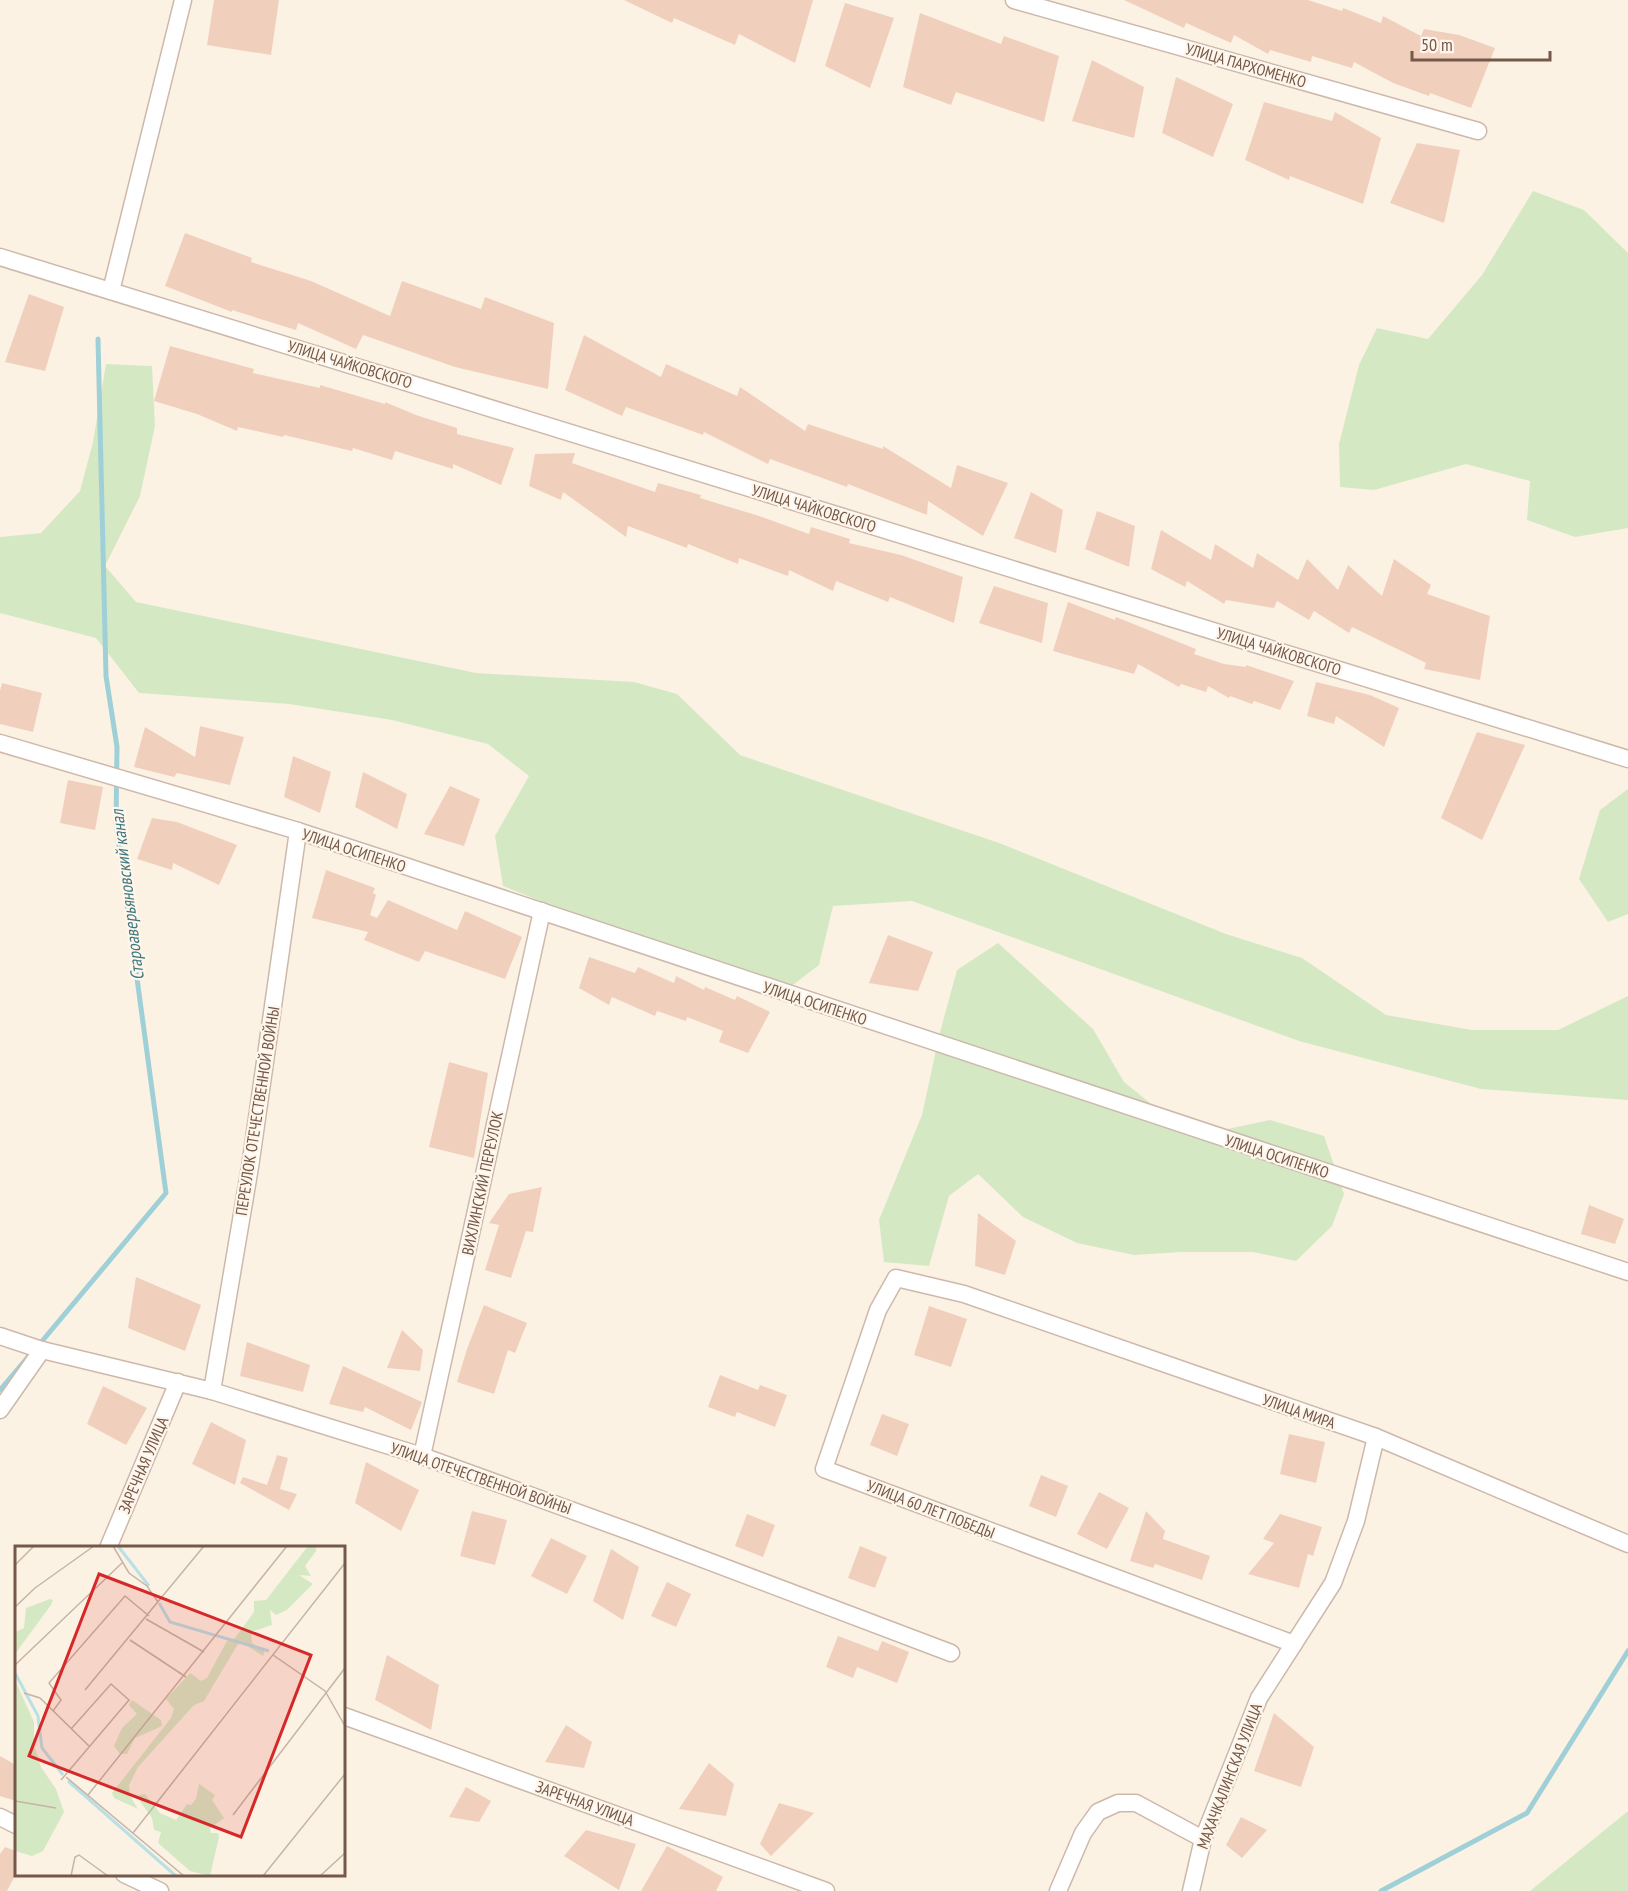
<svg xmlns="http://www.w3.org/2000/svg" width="1628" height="1891" font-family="'PT Sans Narrow',sans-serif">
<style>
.green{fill:#d4e9c3}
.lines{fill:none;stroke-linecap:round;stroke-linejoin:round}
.stream{stroke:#a0d0d7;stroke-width:5}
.building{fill:#f1cfbd}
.minor-casing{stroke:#cdb9ab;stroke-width:19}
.minor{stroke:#fff;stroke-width:16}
.labels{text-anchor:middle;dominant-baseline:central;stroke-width:4.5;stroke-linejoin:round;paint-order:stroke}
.street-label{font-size:16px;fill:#74584a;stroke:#fff6eb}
.water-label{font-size:18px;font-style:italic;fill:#417880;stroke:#fff6eb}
.inset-river{fill:none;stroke:#b9e0e5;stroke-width:3}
.inset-road{fill:none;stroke:#c6b4a6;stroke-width:1.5}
.view{fill:#d62828;fill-opacity:0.15;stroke:#d62828;stroke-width:3}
.inset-edge{fill:none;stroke:#74584a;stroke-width:3}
</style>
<rect width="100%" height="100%" fill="#fcf2e4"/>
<g class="green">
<polygon points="1533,191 1584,210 1628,253 1628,528 1575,537 1527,520 1530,481 1466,464 1374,490 1340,487 1339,444 1359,365 1377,328 1428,339 1482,275"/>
<polygon points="106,364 152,366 155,426 140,496 105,566 136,602 476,673 634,682 677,694 740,755 999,843 1226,934 1302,958 1386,1015 1472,1030 1558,1030 1628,996 1628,1100 1481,1089 1299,1041 912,901 833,906 819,965 777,997 503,886 495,836 529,776 488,744 392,720 289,704 139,693 96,638 0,613 0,537 41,533 80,491 93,442"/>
<polygon points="1628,789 1628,914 1608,922 1579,879 1600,810"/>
<polygon points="998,943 1093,1029 1124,1082 1171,1120 1218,1131 1270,1120 1324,1136 1344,1194 1332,1226 1296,1261 1253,1252 1181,1252 1134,1255 1077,1243 1023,1217 978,1174 949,1196 929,1266 884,1262 879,1220 922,1115 939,1036 957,970"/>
<polygon points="1628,1811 1628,1891 1530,1891"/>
</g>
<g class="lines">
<g class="stream">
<polyline points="38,1346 166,1193 116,823 117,747 106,676 98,339"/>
<polyline points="0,1390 28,1357"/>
<polyline points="1381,1891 1527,1813 1628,1651"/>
</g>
</g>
<g class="building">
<polygon points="214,0 279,0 271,55 207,45"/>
<polygon points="624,0 813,0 795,63 739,34 735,45 674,18 672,23"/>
<polygon points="1124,0 1308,0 1342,11 1343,8 1381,23 1383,16 1421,36 1424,29 1459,35 1495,48 1471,108 1430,93 1429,96 1393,83 1354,62 1352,68 1312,56 1311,62 1270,50 1268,54 1234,35 1231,43 1186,23 1184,28"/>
<polygon points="845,3 894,18 870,88 825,66"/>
<polygon points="920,13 1001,44 1004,36 1059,56 1044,122 956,92 951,105 903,87"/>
<polygon points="1092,60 1144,87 1134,138 1072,121"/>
<polygon points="1176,77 1233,104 1213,157 1162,133"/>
<polygon points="1264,102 1332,121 1335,112 1381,138 1363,204 1290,176 1289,180 1245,160"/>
<polygon points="1417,143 1460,150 1444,223 1390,203"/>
<polygon points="185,233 252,258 251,262 311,281 390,316 402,281 481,309 485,297 554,323 548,389 455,367 363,335 356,349 298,323 296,330 232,310 232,312 165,286"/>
<polygon points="29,294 64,307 45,371 5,362"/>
<polygon points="584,335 661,377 666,364 737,396 740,387 805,431 808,424 883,449 883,446 951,488 957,465 1008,483 983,536 928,501 927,515 848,484 847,487 770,459 768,464 704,432 703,435 626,407 622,416 565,390"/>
<polygon points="170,346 254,369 253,373 320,388 320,385 385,404 385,402 416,415 457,428 457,434 514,448 501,485 453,464 453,469 395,451 392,460 353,448 352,451 284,435 283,437 238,427 237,431 197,414 154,401"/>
<polygon points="575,453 572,463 655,492 658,483 701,495 700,498 759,516 809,534 811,527 850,539 849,543 901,555 963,577 954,623 890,597 888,602 836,581 833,591 789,570 788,576 739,558 738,564 688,544 687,548 628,526 626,537 563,492 561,500 529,486 535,454"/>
<polygon points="1031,492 1063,510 1056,553 1014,538"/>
<polygon points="1097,511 1135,526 1129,567 1085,549"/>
<polygon points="1161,530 1211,560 1215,544 1253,568 1257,553 1298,580 1307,559 1338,590 1348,565 1382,596 1394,559 1431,585 1427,594 1490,616 1480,680 1424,669 1426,663 1352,627 1349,633 1314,611 1309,620 1277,601 1274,608 1226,600 1224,604 1187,581 1185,587 1151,569"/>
<polygon points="994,586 1048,603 1042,643 979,623"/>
<polygon points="1068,602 1115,620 1116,617 1196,649 1194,654 1224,664 1246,667 1246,665 1294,681 1280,710 1254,701 1252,704 1230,696 1229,698 1208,686 1206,692 1181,684 1179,687 1138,664 1134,674 1053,651"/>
<polygon points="1316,682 1370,695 1399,708 1384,747 1336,716 1334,724 1307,716"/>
<polygon points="2,683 42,693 33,732 0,724 0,691"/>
<polygon points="200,726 244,737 230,785 177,773 174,777 134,767 145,727 195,757"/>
<polygon points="1477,732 1525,745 1482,840 1441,818"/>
<polygon points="293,756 331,772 320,813 284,797"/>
<polygon points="363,772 407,794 397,829 355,807"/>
<polygon points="68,780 103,787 95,830 60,823"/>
<polygon points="450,786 480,799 464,846 424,834"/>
<polygon points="152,818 177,822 237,845 219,885 173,863 172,870 137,859"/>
<polygon points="326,870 375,888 373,893 376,895 370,915 377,918 388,900 457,930 465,911 522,937 505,979 425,951 419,962 364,940 368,932 312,918"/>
<polygon points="888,935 933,952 918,991 869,983"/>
<polygon points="589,957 635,973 638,967 674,983 676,976 704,990 705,987 735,1000 737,996 770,1012 748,1053 719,1042 723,1031 687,1017 686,1021 657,1011 655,1016 612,997 609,1005 579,988"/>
<polygon points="449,1062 488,1073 474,1158 429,1147"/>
<polygon points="542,1187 533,1232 526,1231 511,1278 485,1270 499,1225 489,1223 509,1194"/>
<polygon points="1589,1205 1624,1219 1615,1244 1581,1234"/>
<polygon points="978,1213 1016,1241 1005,1275 975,1266"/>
<polygon points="136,1277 201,1305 185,1351 128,1328"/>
<polygon points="484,1305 527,1323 515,1353 508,1350 494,1394 457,1382 467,1349"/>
<polygon points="929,1306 967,1319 951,1367 914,1355"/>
<polygon points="402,1330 423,1350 420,1371 387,1368"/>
<polygon points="247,1342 310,1365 303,1392 240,1376"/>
<polygon points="343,1366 422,1402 411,1430 365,1407 363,1412 329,1404"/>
<polygon points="720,1375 758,1390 760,1385 787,1395 775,1427 737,1412 735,1417 708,1407"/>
<polygon points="103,1386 147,1408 126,1445 87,1424"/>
<polygon points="882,1414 909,1424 897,1456 870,1445"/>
<polygon points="211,1422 246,1440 235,1485 192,1464"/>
<polygon points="1289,1434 1325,1442 1316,1483 1280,1474"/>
<polygon points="277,1455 288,1458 280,1489 297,1494 289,1510 240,1483 243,1477 267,1485"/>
<polygon points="366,1462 419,1490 401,1531 355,1503"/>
<polygon points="1041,1475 1068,1486 1056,1517 1029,1506"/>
<polygon points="1099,1492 1129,1508 1107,1549 1077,1534"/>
<polygon points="472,1511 507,1520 495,1565 460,1556"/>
<polygon points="1146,1511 1165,1531 1163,1539 1210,1556 1202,1580 1155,1564 1153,1568 1130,1561"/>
<polygon points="747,1514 775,1525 763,1557 735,1546"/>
<polygon points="1280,1514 1322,1527 1313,1556 1308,1554 1299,1588 1248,1574 1274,1543 1263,1539"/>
<polygon points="551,1538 587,1556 567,1594 531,1576"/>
<polygon points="860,1546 887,1557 875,1588 848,1578"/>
<polygon points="611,1549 639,1567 623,1620 593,1601"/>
<polygon points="667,1582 691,1594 676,1627 651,1616"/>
<polygon points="838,1636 878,1651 882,1641 909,1652 897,1683 857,1667 853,1678 826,1667"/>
<polygon points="387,1655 439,1685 431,1730 375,1700"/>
<polygon points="1274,1713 1314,1747 1301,1787 1254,1771"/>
<polygon points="566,1725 592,1742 584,1768 545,1762"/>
<polygon points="0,1756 16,1765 16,1801 0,1796"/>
<polygon points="709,1763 734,1784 726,1816 679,1809"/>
<polygon points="466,1787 491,1801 479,1822 449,1817"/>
<polygon points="779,1803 814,1813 771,1856 760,1844"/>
<polygon points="1241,1817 1267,1830 1242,1858 1226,1845"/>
<polygon points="586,1830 636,1844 619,1890 564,1856"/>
<polygon points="667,1846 723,1877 716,1891 641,1891"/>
<polygon points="5,1847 16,1851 16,1874 7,1891 0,1891 0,1854"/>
</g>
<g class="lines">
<g class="minor-casing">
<g id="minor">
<polyline points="1014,0 1478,131"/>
<polyline points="0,257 1628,759"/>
<polyline points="111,291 183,0"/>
<polyline points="0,743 298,831 378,857 1628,1272"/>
<polyline points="0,1336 42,1350 212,1391 422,1456 634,1533 951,1653"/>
<polyline points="212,1391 250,1167 298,831"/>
<polyline points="0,1410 42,1350"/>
<polyline points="422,1456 542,911"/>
<polyline points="108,1548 178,1382"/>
<polyline points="1294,1644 824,1469 878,1310 896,1278 964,1294 1376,1437 1628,1544"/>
<polyline points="344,1716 826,1891"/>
<polyline points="0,1817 16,1825"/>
<polyline points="124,1874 160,1891"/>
<polyline points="1058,1891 1083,1833 1098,1812 1118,1803 1136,1803 1203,1839"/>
<polyline points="1191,1891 1203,1839 1259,1698 1333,1583 1356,1521 1376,1437"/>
</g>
</g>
<use href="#minor" class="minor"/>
</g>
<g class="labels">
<g class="street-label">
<text transform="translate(1246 65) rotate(16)">УЛИЦА ПАРХОМЕНКО</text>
<text transform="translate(350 364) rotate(17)">УЛИЦА ЧАЙКОВСКОГО</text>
<text transform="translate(814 508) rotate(17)">УЛИЦА ЧАЙКОВСКОГО</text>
<text transform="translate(1279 651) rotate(17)">УЛИЦА ЧАЙКОВСКОГО</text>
<text transform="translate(354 850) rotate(18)">УЛИЦА ОСИПЕНКО</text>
<text transform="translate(815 1003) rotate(18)">УЛИЦА ОСИПЕНКО</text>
<text transform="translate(257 1111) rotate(-81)">ПЕРЕУЛОК ОТЕЧЕСТВЕННОЙ ВОЙНЫ</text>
<text transform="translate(1277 1156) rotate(18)">УЛИЦА ОСИПЕНКО</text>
<text transform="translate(482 1183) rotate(-78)">ВИХЛИНСКИЙ ПЕРЕУЛОК</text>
<text transform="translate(1299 1411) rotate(19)">УЛИЦА МИРА</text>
<text transform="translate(143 1465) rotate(-67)">ЗАРЕЧНАЯ УЛИЦА</text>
<text transform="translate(481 1478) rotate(19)">УЛИЦА ОТЕЧЕСТВЕННОЙ ВОЙНЫ</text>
<text transform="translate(931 1509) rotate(21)">УЛИЦА 60 ЛЕТ ПОБЕДЫ</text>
<text transform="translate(1229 1776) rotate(-69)">МАХАЧКАЛИНСКАЯ УЛИЦА</text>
<text transform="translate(585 1803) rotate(20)">ЗАРЕЧНАЯ УЛИЦА</text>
</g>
<g class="water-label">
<text transform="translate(127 895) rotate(-97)">Староаверьяновский канал</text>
</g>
</g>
<g transform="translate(15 1546)">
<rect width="330" height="330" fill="#fcf2e4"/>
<path d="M 293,0 L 301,0 L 301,5 L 290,20 L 296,30 L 284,29 L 298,38 L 272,64 L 261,69 L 255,64 L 257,79 L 236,86 L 237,97 L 250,105 L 248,110 L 228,97 L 223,98 L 189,155 L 179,159 L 123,221 L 114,239 L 115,250 L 123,263 L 99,252 L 97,247 L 156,172 L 159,163 L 151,153 L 175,127 L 186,135 L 192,132 L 212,95 L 220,92 L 239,66 L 239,55 L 251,54 ZM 35,53 L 38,54 L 36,59 L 0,108 L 0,86 L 9,82 L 11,62 ZM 0,134 L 19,176 L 19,199 L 26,221 L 41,243 L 49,266 L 28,305 L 17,310 L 0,305 ZM 117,154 L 146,174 L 147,180 L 120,192 L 112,208 L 105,208 L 99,200 L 107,182 L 122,168 L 114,159 ZM 184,238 L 200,249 L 197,254 L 209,272 L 195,282 L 196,287 L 203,287 L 204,291 L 195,330 L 175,325 L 143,297 L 146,286 L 139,284 L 137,272 L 124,254 L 124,249 L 130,248 L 145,267 L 161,274 L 172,258 L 176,259 L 181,253 Z" fill="#d4e9c3"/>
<path class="inset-river" d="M 103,0 L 134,40M 144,57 L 155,76 L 254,105M 0,127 L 23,170 L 27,202 L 48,229M 53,235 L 161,330"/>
<path class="inset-road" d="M 98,0 L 114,27 L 132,40 L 143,56M 0,19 L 19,0M 0,61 L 20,42 L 79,0M 131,73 L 189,106M 115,94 L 171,131M 258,109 L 310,145 L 330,180M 0,119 L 107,17M 70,144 L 189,0M 9,147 L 25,152 L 75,201M 38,165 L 46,154 L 34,137 L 110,50 L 134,70M 51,231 L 169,330M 46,234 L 114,154 L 96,138 L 56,183M 73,249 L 272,0M 0,255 L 41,262M 218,269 L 330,122M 118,287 L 330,17M 56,330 L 60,311 L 64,309 L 93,330M 248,330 L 330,228M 305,330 L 330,307"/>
<path class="view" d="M 84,28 L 296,109 L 226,291 L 14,210 Z"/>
<rect width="330" height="330" class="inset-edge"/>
</g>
<path d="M1412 51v9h138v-9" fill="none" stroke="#74584a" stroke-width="3"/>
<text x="1421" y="51" font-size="18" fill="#74584a" stroke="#fff6eb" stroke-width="4.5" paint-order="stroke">50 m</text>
</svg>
